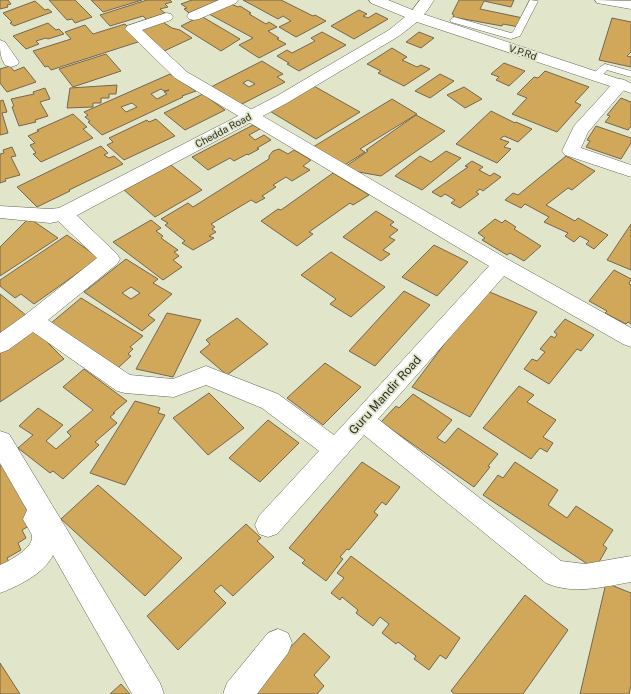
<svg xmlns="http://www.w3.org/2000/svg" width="631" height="694" font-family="'Public Sans',sans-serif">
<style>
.building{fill:#d1a859;stroke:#736751;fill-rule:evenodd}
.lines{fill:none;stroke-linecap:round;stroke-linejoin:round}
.service-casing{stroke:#636750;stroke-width:1}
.minor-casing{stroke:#636750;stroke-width:1}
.tertiary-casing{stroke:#636750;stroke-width:1}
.service{fill:#fff;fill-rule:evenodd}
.minor{fill:#fff;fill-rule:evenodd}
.tertiary{fill:#fff;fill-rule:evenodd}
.labels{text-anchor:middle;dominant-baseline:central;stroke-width:3.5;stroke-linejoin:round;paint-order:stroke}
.far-street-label{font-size:10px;fill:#2c2e23;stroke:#e1e6cb}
.street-label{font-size:12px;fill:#2c2e23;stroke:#e1e6cb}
</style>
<rect width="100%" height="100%" fill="#e1e6cb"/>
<g class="building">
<polygon points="0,0 8,0 11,4 7,5 8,7 0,9"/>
<polygon points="49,0 75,0 92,17 75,23 72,19 67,20"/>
<polygon points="91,0 142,0 103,12"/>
<polygon points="147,0 170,0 172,2 165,4 168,7 160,9 167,15 148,21 143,16 110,26 100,15"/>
<polygon points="192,0 223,0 189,13 184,9 187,8 181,4"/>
<polygon points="243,0 281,0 313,16 315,15 326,21 296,37 279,27 291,21 283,16 278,19"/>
<polygon points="459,0 514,0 511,7 484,1 480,9 523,18 519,27 503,24 502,26 453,17 454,15 452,14"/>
<polygon points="35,1 45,10 48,9 52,12 14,26 10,23 12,22 3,13"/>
<polygon points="231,4 238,7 240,6 251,13 249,14 266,24 269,22 277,27 268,31 279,38 277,39 286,44 259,58 239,45 253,38 209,14"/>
<polygon points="359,10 367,14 363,16 368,18 376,13 388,19 354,39 331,26"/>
<polygon points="201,16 240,39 221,51 181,26"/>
<polygon points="612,18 631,22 631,52 627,56 631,57 631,67 599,60"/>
<polygon points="161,21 172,28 180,30 192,38 162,52 138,30"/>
<polygon points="48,23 56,30 59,29 64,34 48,39 46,38 36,41 39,44 26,49 13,36"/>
<polygon points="125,24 141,41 51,70 48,66 45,67 33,51 71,39 65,32 85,25 93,34"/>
<polygon points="322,32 346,45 299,71 287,64 289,63 277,56 287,50 292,53 315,41 311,38"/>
<polygon points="419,32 434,38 421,48 406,42"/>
<polygon points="392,48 407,57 402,60 417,67 421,65 430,69 404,86 378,73 381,71 367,64"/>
<polygon points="106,54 121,71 73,87 59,69"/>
<path d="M 262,61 L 283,74 L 277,77 L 285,82 L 240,105 L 211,87 ZM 248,80 L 255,84 L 249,87 L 243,83 Z"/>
<polygon points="504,63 525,71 509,86 496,80 499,77 491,74"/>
<polygon points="10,66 14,71 24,67 36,82 7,92 0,83 0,69"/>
<polygon points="545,71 589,87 575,102 581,105 557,132 512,114 527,98 517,94 534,77 538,78"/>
<path d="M 170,74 L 196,91 L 182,96 L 183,97 L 102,135 L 88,122 L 90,121 L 85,117 L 88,115 L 84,112 ZM 161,89 L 164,91 L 169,90 L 164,92 L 167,94 L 157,99 L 151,94 ZM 132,103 L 137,107 L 126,112 L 121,107 Z"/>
<polygon points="440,74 454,81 430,98 415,91"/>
<polygon points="117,85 116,94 109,94 109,98 101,98 101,103 93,103 93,107 67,108 70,88"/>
<polygon points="312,85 360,112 316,139 268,110"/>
<polygon points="464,87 482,99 465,108 447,95"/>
<polygon points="45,88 50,99 40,102 48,116 35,120 36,122 19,126 12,107 14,106 11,99 34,94 33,92"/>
<polygon points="203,94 225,110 185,130 164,113"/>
<polygon points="621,98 631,102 631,126 628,130 605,122 610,116 607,115"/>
<polygon points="392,99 417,114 360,149 365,152 343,166 313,147"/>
<polygon points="3,100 7,112 2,113 8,133 0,135 0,101"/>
<polygon points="491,111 515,123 516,122 532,129 518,142 504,136 500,139 509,142 504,147 511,149 497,163 456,144"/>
<polygon points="73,114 87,127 83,129 93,138 41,162 33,154 36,153 30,145 35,143 28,136 39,131 37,130"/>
<polygon points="416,115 445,131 381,176 342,169 368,151 366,150"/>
<polygon points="156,119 175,136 124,160 107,145 113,142 109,138 147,120 149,122"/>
<polygon points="253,125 260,129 249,135 255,140 264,135 271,140 257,148 259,149 248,155 247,154 234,161 230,158 208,170 192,157"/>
<polygon points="596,126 631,138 631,143 621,159 586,147 590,141 587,140"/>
<polygon points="101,146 108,153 104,155 109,158 114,156 123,164 69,190 70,191 37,207 17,187"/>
<polygon points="12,147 16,156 11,157 20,175 5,179 6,181 0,183 0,154 4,153 3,150"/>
<polygon points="279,149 288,154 294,150 311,160 303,166 310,170 292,181 286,177 273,185 276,187 262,196 265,198 256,203 251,200 211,224 215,227 212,229 216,232 209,236 214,238 193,250 182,243 185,241 165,225 168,223 161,219 188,203 193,207 269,159 269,156 273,151"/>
<polygon points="446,151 461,158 422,190 395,176 420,156 431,162"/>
<polygon points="566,156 595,171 572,190 568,188 546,205 575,221 578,218 608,235 594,249 586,244 589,241 580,236 574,242 565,236 568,233 544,222 549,217 525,204 521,208 505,200 513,193 518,195"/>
<polygon points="472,161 483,167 479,170 490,176 494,173 501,177 483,191 480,189 476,192 479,194 460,208 451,203 455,200 445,194 441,197 432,192 468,167 465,166"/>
<polygon points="171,165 202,190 155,217 124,190"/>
<polygon points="333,173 369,195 353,205 350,203 309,232 313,234 297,246 261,221 278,209 281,210"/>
<polygon points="376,211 394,222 390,225 398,230 389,237 395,240 383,250 390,254 381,261 343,237"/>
<polygon points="29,218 58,238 0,276 0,247"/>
<polygon points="495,219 502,223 505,220 516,227 514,229 541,246 524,261 510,253 507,255 482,240 485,238 478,233"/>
<polygon points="151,220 161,228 156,231 163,236 161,238 178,250 174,252 179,256 173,260 182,267 163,280 113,242"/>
<polygon points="631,224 631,270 607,260"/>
<polygon points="67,235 99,258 34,304 21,294 15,298 0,286 0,280"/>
<polygon points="434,245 468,262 437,296 402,277"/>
<polygon points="331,252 385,287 351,317 330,304 336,299 301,275"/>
<path d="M 126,259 L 158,279 L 153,283 L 172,294 L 148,315 L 155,320 L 142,331 L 84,292 ZM 131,287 L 140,293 L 131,299 L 122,293 Z"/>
<polygon points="614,270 631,279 629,284 631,285 631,324 628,322 626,324 605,313 607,311 589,301"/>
<polygon points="485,290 537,312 470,417 412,387"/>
<polygon points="404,291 430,305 375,366 349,351"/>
<polygon points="0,294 27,316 0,335"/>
<polygon points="81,298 143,336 130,347 133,349 128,354 131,356 118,368 50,324"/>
<polygon points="167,313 201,320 173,377 136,369"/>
<polygon points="237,318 268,344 227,375 200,352 210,344 206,340"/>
<polygon points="565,319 594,335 581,351 577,349 549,384 524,369 532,359 537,361 545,352 540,349 551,336 555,338 557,334 554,332"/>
<polygon points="35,330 64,359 0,402 0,353"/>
<polygon points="325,363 361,387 323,425 287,398"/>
<polygon points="84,369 127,401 113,413 115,413 110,417 117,423 95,442 99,445 63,479 53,471 50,473 18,448 33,435 19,426 38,408 63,425 46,441 56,449 71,436 67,432 93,410 63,387"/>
<polygon points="519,386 534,395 527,402 556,420 543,437 553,443 547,452 540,448 531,459 483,428"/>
<polygon points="209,393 244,428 208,455 173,418"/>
<polygon points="413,394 452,420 437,438 445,443 458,428 498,454 488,466 490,467 474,487 381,422 396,406 399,408"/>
<polygon points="135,401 160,408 158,413 165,415 125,485 90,473"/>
<polygon points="268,420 299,443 260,482 229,458"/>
<polygon points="362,462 400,487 386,505 382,502 374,512 378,515 349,550 347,549 340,557 343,559 326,581 302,563 305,560 289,548"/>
<polygon points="515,462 558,490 548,505 567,518 576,506 613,530 603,545 607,548 595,569 483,495 498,475 503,478"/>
<polygon points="4,464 30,516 29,526 22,530 26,538 18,543 21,550 7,558 11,566 0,576 0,466"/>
<polygon points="98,485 182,558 145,596 61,519"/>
<polygon points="246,524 261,538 257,541 274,557 233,596 221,585 214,591 226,603 178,650 147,616"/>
<polygon points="351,556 460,638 446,659 440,655 429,670 414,659 416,656 398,642 396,644 382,633 389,624 380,617 373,626 356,613 358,610 342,597 340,600 331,593 344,578 337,573"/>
<polygon points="606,583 631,593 631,685 629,694 580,694"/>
<polygon points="525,595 568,630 523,694 455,694 451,691"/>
<polygon points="304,633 330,657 314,675 324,686 317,694 246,694"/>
<polygon points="0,663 20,694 0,694"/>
<polygon points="121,684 130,694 110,694"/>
</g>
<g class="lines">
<g class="service-casing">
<g id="service">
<polygon points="530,0 538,1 520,36 511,39 451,22 450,20 454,17 511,33 513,32"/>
<path d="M 605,64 L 631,71 L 631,77 L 607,70 L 600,78 L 594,78 L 592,76 C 595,72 600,66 605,64 Z"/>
</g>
</g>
<g class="minor-casing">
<g id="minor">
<polygon points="219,0 238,0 236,3 199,19 194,20 189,19 187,16 189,13"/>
<path d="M 420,0 L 434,0 C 428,9 422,22 410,19 L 408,16 Z"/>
<polygon points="595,0 631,1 631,9 597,3"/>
<path d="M 166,13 L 171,14 L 173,17 L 171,20 L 142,30 L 187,72 L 509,260 L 631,328 L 631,347 L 623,344 L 504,276 L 378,419 L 561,561 L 585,564 L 631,556 L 631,582 C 602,587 574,595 546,583 L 364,435 L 277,534 L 268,537 L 259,534 L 255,525 L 259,516 L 319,451 L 262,408 L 206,385 L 174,397 L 125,393 L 117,391 L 33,332 L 8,350 L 0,353 L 0,333 L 25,315 L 97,258 L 56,219 L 53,214 L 56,209 L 63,208 L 70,209 L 117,254 L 120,259 L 117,264 L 48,320 L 130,375 L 173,379 L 206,366 L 278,394 L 334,435 L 489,266 L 175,78 L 125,29 L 127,26 Z"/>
<path d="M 0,40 L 5,42 L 19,62 L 17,65 L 11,67 L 5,65 C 0,57 0,51 0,40 Z"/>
<polygon points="621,79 627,81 629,84 588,132 581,148 631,165 631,177 565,155 562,151 574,126 615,81"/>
<path d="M 0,431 L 9,434 L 160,683 L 164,694 L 132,694 L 53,555 C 44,574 18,586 0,593 L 0,565 C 9,561 34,548 32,536 C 31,531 25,524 23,519 L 27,510 L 0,463 Z"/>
<polygon points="278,629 288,633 292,643 288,653 257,694 223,694 227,683 268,633"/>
</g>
</g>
<g class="tertiary-casing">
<polygon id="tertiary" points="369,0 388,0 420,13 631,83 631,93 417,22 399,36 287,103 70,219 50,223 0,218 0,206 50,209 59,208 275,97 389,30 405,17 371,3"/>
</g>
<use href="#service" class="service"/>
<use href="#minor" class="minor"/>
<use href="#tertiary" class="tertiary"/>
</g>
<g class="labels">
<g class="far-street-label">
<text transform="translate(523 52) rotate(18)">V.P.Rd</text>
<text transform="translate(223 130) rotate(-28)">Chedda Road</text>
</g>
<g class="street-label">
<text transform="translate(385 395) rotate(-48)">Guru Mandir Road</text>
</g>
</g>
</svg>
